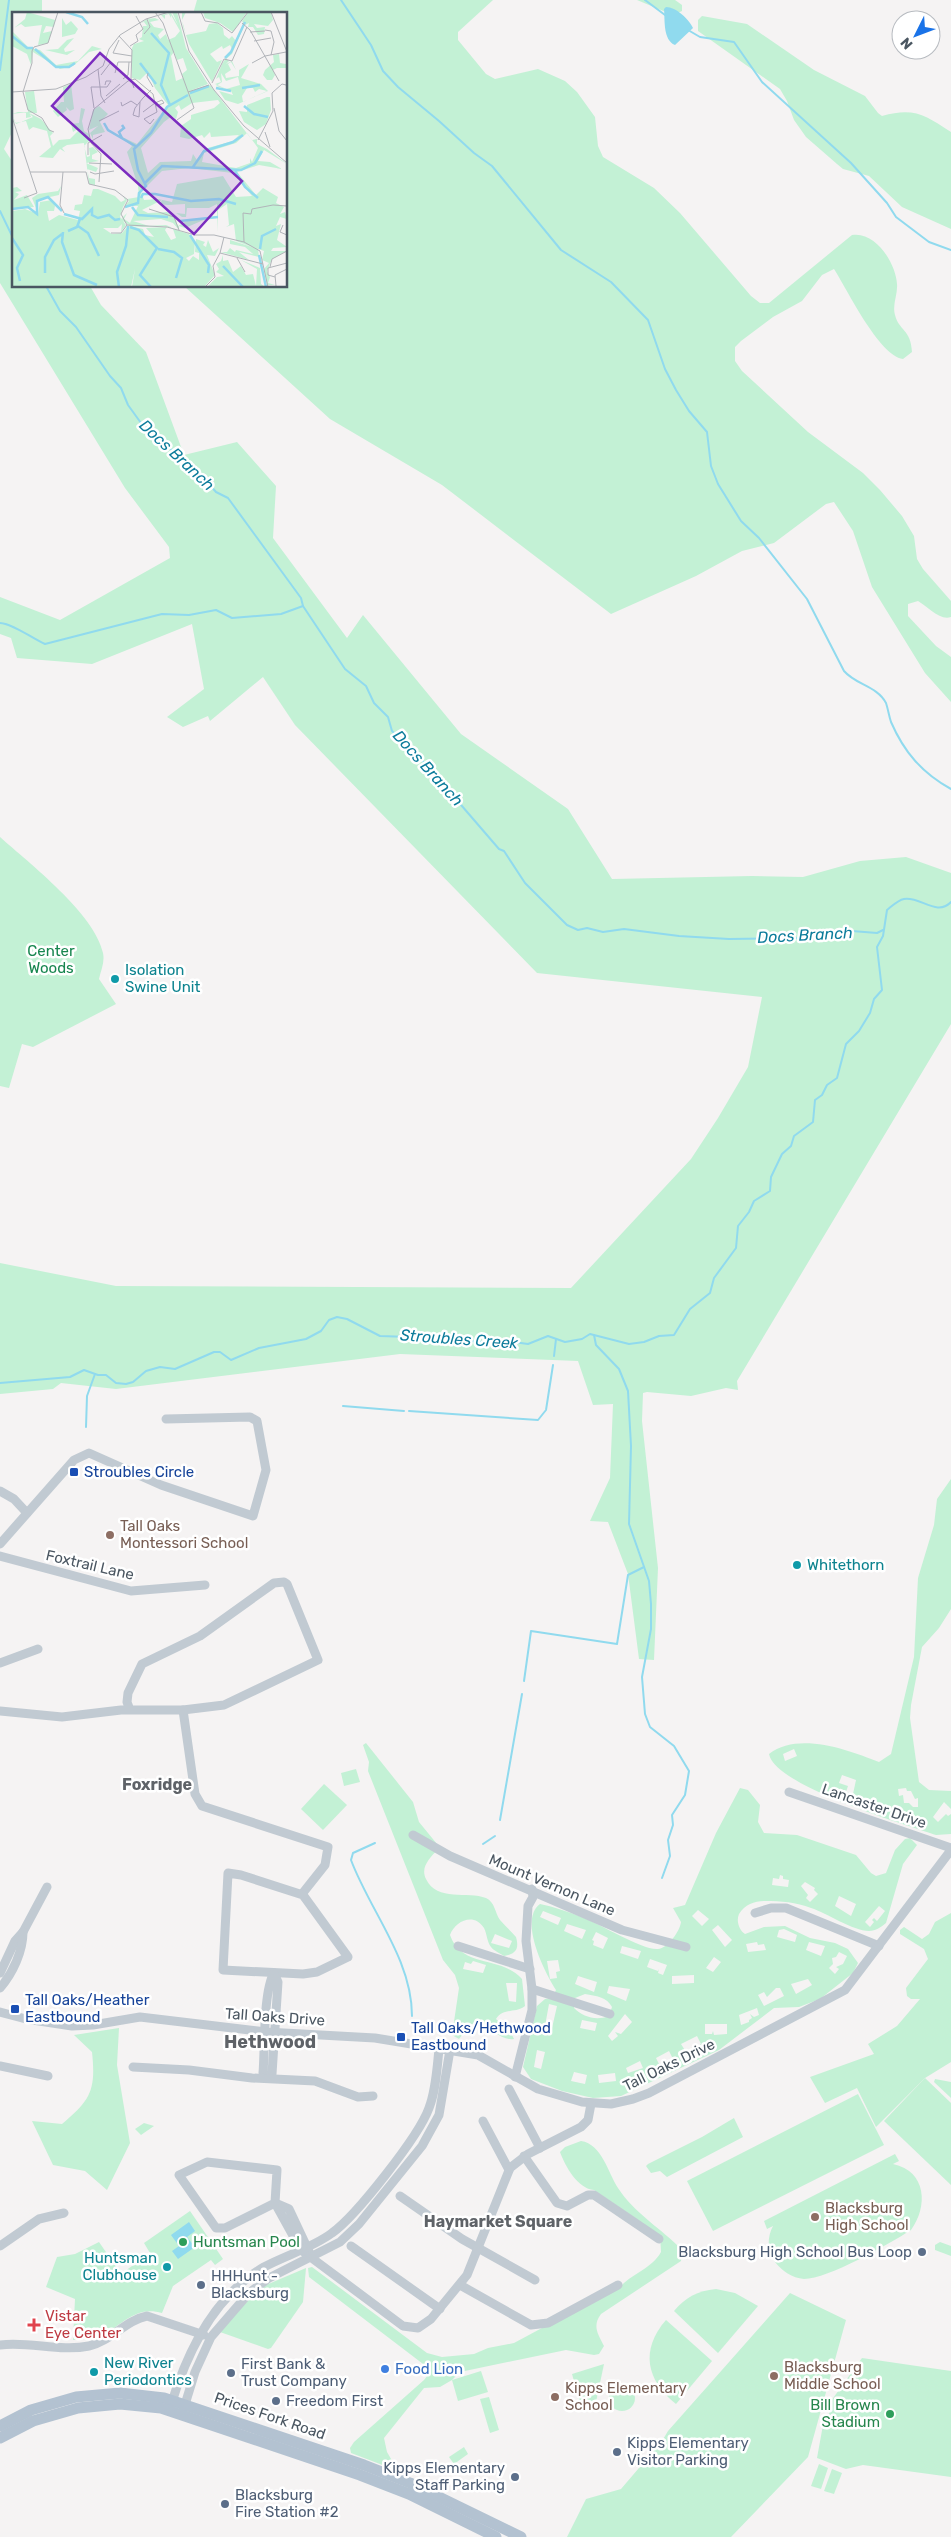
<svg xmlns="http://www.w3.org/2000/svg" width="951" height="2537" font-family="Rubik,sans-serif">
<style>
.green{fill:#c3f1d5;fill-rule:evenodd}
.water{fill:#90daee}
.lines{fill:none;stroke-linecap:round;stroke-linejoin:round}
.stream{stroke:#90daee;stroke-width:2}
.minor{stroke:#c1cad2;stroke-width:9}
.major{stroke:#b3c2d1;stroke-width:11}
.culture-dot{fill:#0f9aa8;stroke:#fff;stroke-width:2}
.transit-dot{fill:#1a4fb4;stroke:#fff;stroke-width:2}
.education-dot{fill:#8d6e63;stroke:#fff;stroke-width:2}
.leisure-dot{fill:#2e9e5b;stroke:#fff;stroke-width:2}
.service-dot{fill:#5c6f8a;stroke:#fff;stroke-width:2}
.health-dot{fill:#e0444e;stroke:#fff;stroke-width:2}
.shop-dot{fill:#3f7fe0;stroke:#fff;stroke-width:2}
.labels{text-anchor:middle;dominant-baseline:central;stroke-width:5;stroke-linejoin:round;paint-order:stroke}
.park-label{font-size:15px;fill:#17864f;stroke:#fff}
.culture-label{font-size:15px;fill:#0d838f;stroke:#fff;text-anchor:start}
.transit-label{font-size:15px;fill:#164399;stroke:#fff;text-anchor:start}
.education-label{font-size:15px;fill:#785e54;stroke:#fff;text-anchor:start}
.street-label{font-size:15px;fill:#4a5661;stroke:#fff}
.leisure-label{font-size:15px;fill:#27864d;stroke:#fff;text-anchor:start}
.service-label{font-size:15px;fill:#4e5e75;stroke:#fff;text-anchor:start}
.health-label{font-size:15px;fill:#be3a42;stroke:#fff;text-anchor:start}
.shop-label{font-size:15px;fill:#366cbe;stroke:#fff;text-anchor:start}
.water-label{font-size:16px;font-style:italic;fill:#0c7c9b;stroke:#fff}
.neighbourhood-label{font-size:16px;font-weight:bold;fill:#5f6368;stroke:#fff}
.quarter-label{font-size:18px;font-weight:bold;fill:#5f6368;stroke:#fff}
.inset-river{fill:none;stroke:#90daee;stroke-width:2.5}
.inset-road{fill:none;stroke:#b1b4b9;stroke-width:1}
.view{fill:#7b2cbf;fill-opacity:0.15;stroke:#7b2cbf;stroke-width:2.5}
.inset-edge{fill:none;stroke:#4a5661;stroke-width:2.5}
</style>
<rect width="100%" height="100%" fill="#f5f3f3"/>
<g class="green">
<polygon points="0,0 42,0 42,14 14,14 14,128 4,149 14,164 14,286 90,286 101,305 146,352 184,455 237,442 276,486 273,538 347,638 363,615 461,734 568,809 612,879 752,876 803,877 860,861 906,857 951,873 951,1024 737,1381 738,1390 726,1388 691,1396 647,1392 643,1393 642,1421 658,1568 654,1660 639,1659 628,1574 608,1522 590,1521 610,1478 613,1404 593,1405 578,1361 400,1354 116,1389 61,1383 53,1389 0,1394 0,1263 116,1286 571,1288 691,1159 718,1118 748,1067 762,997 537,973 295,725 263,677 210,721 208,716 183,727 167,717 204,689 192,624 92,664 17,658 11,638 0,634 0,597 60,620 170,558 169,547 125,488 0,283"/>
<path d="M 197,0 L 493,0 L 458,32 L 458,40 L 486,74 L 495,79 L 538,69 L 565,81 L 577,92 L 595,117 L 598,146 L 603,157 L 654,188 L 680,213 L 751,296 L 760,303 L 769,303 L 852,235 C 876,231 896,264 897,284 C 898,294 892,305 895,315 C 899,331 911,329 912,352 L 903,359 C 879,356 847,289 834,269 L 822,275 L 802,301 L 773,317 L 741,341 L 735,347 L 735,361 L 742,371 L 808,432 L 863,473 L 880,490 L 902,516 L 914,536 L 917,559 L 923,569 L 951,601 L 951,617 C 940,621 928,607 918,601 L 908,604 L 908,616 L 936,646 L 951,657 L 951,702 L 925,673 L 872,587 L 853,531 L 834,502 L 826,504 L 774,543 L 742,551 L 696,576 L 611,614 L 442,485 L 330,419 L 184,286 L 286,286 L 286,14 L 193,14 Z"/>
<polygon points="637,0 675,0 682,5 682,11 673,15"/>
<path d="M 702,16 L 747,24 L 814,70 L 865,96 L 878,113 L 882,116 C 914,107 925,115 951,132 L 951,229 L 902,207 L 869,176 L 843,169 L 837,164 L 806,137 L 794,120 L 787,101 L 780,89 L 698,31 L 698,20 Z"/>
<path d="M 0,837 C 29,863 95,914 103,953 C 105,962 101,970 99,979 L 116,1004 L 33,1047 L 22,1044 L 9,1088 L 0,1086 Z"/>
<path d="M 951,1479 L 951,1609 L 939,1628 L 922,1647 L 911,1705 L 910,1718 L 919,1782 L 929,1790 L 951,1791 L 951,1809 L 944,1802 L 933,1817 L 938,1822 L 946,1814 L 948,1816 L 951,1814 L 951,1834 L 936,1835 C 904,1824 775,1786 769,1754 C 798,1731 849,1750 879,1762 L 891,1754 L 914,1657 L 918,1578 L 934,1525 L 937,1499 ZM 794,1749 L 797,1756 L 785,1761 L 783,1754 ZM 842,1775 L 856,1780 L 853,1794 L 846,1792 L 848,1786 L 839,1783 ZM 906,1788 L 907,1791 L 911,1791 L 915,1799 L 918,1798 L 918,1807 L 913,1807 L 909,1803 L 904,1803 L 903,1795 L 899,1796 L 898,1789 Z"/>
<path d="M 366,1743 L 413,1802 L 419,1822 L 437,1844 L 438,1849 C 430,1858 420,1867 426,1879 C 437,1902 468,1891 486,1898 C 495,1902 495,1913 500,1920 C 505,1926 511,1931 516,1937 C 519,1948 517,1954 504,1956 C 500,1953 494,1951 491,1947 C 487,1942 487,1934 484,1928 C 474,1912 455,1921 450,1935 C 462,1969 501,1955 522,1979 L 525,2006 C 515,2014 503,2007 496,2019 L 511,2033 L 514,2039 C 500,2041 490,2026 477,2022 L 470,2025 L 459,2039 L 452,2035 L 459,1988 L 455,1975 L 443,1960 L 368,1771 L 369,1762 L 363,1745 ZM 495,1934 L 512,1941 L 509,1948 L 491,1943 ZM 473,1961 L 486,1965 L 483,1973 L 463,1969 L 465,1962 L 471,1964 ZM 506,1983 L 517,1983 L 516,2002 L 509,2001 Z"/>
<polygon points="356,1769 360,1782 344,1786 341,1773"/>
<polygon points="324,1784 347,1805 323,1830 301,1809"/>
<path d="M 740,1788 L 748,1790 L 760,1805 L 758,1822 L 764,1833 L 797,1835 L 856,1855 L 871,1873 L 876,1876 L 886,1873 L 895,1850 L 905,1839 L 910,1838 L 917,1845 L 903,1864 L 886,1923 C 881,1927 876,1931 869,1931 C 853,1931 827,1913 811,1908 C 796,1902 781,1901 765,1901 C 755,1901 745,1904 739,1914 C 736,1921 739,1930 745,1934 L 764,1927 L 785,1926 L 810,1938 L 835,1943 L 848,1949 L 858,1963 L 853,1973 L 820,1999 L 799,2007 L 774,2008 L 719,2050 L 621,2096 L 593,2098 L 562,2091 L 531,2079 L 523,2067 L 537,2006 L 545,1999 L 552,1998 L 556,1990 C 545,1973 518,1920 540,1904 C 554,1907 570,1912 584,1918 C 600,1924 644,1951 658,1949 C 668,1948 680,1931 681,1922 L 673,1908 L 685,1905 L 716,1833 ZM 780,1875 L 783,1876 L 783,1879 L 789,1880 L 788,1887 L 772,1885 L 773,1878 L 779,1879 ZM 805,1882 L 815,1888 L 814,1890 L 818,1894 L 810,1902 L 806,1898 L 808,1895 L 801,1886 ZM 839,1896 L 856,1904 L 851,1916 L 835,1906 ZM 879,1906 L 885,1911 L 877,1921 L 874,1918 L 872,1920 L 874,1922 L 870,1927 L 865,1922 ZM 698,1910 L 709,1919 L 702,1926 L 692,1916 ZM 543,1911 L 561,1918 L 558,1925 L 540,1917 ZM 567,1924 L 586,1930 L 582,1939 L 564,1931 ZM 718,1925 L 732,1940 L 725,1947 L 712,1930 ZM 784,1929 L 797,1935 L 795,1942 L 777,1937 L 779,1930 ZM 596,1932 L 608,1938 L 603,1949 L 593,1945 L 594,1941 L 592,1940 ZM 757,1942 L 758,1945 L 764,1944 L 766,1950 L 748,1952 L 746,1944 ZM 809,1942 L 825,1946 L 821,1956 L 806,1950 ZM 622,1946 L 641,1951 L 638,1959 L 620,1953 ZM 839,1952 L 847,1956 L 843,1964 L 836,1967 L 839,1969 L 835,1974 L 829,1968 L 833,1964 L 832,1958 L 836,1957 ZM 714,1957 L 721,1962 L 713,1972 L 706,1968 ZM 650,1959 L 667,1965 L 663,1975 L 658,1973 L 659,1969 L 658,1971 L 647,1967 ZM 558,1960 L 560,1971 L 556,1972 L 557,1978 L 550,1979 L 547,1961 ZM 694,1975 L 694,1983 L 672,1984 L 672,1976 ZM 578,1976 L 597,1982 L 594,1992 L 575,1984 ZM 808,1979 L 812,1985 L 796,1994 L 791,1984 ZM 609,1986 L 630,1989 L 626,2001 L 607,1993 ZM 776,1988 L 780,1988 L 784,1996 L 764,2006 L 758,1995 L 764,1992 L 767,1997 ZM 585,1994 C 596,1996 607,1997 612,2007 L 609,2016 C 596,2021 583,2017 574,2008 L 575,1998 ZM 549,2004 L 557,2006 L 552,2028 L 545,2026 ZM 757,2008 L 759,2015 L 754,2017 L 750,2014 L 752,2018 L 749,2020 L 749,2022 L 741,2025 L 739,2015 ZM 625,2014 L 632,2022 L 621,2034 L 615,2032 L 618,2036 L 612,2041 L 608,2036 ZM 582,2020 L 597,2023 L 595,2031 L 580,2028 ZM 705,2024 L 727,2024 L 727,2034 L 714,2035 L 713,2031 L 712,2034 L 705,2034 ZM 697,2036 L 701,2044 L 686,2052 L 681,2044 ZM 537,2050 L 545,2052 L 541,2069 L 534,2067 ZM 669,2051 L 673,2059 L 660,2066 L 656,2058 ZM 640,2061 L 643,2068 L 628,2073 L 626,2068 ZM 574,2072 L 587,2075 L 585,2084 L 571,2081 ZM 615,2073 L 616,2081 L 599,2083 L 598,2075 Z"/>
<polygon points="951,1913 951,2062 925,2078 876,2127 857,2088 825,2103 810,2077 874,2054 868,2044 897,2026 920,1999 911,1999 907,1996 906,1988 928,1959 924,1949 900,1934 900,1930 904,1927 922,1939 929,1934 935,1922"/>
<path d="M 119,2028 L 117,2065 L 130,2143 L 107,2190 L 85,2171 L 53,2165 L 32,2121 L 62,2124 C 91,2100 96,2090 92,2052 L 74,2035 Z"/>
<polygon points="925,2078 951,2103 951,2185 884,2121"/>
<polygon points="935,2079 951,2082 951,2098 934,2082"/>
<polygon points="858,2094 884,2145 713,2231 687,2181"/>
<polygon points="734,2118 743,2137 667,2177 660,2171 651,2173 646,2166 648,2164 702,2137"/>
<polygon points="144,2123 154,2126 141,2135 135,2129"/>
<path d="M 581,2141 C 602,2144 608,2173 618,2188 C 634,2213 662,2229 682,2250 L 681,2261 L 601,2314 C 592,2326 598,2334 604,2346 L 599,2354 L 594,2355 L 566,2350 L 460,2372 L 452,2380 L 481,2371 L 488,2392 L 458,2401 L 452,2380 L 440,2387 L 424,2388 L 384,2438 L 387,2452 L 394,2464 L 393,2469 L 351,2453 L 350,2448 L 354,2442 L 424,2380 L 428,2375 L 427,2367 L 309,2277 L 308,2268 L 312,2267 L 427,2353 L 442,2357 L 474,2354 L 488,2348 L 514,2343 L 622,2285 C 634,2273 652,2268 661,2252 L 660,2235 L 594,2190 C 578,2189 565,2166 560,2152 L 565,2147 Z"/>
<path d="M 895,2154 L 899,2161 L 893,2164 C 927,2171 928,2207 911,2230 C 889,2244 828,2279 804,2279 C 792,2278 782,2271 775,2262 C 767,2252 767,2237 773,2226 L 767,2229 L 764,2221 Z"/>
<path d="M 190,2211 L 223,2259 L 215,2265 L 211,2260 L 173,2286 L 162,2313 C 136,2306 125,2323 104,2334 C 94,2339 83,2339 73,2340 L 75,2299 L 46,2287 L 57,2257 L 75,2254 L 99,2242 L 121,2274 L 150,2253 L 144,2243 Z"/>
<polygon points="940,2242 951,2246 951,2256 935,2250 935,2245"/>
<polygon points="306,2268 303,2302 271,2348 268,2349 220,2332 259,2288"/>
<path d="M 716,2289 L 735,2293 L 758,2306 L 718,2353 L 674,2311 C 686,2297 697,2291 716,2289 Z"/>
<polygon points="790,2293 846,2320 808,2457 731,2537 567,2537 586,2499 621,2489 662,2441 668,2431"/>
<path d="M 666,2320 L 712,2361 L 676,2404 C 646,2380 640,2350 666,2320 Z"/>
<polygon points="862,2358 951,2371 951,2477 863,2465 846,2469 817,2458 823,2425 827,2425 831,2401"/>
<polygon points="604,2364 596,2402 581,2406 572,2374"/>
<circle cx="622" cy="2398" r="13"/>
<polygon points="489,2397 499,2430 490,2433 480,2399"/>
<polygon points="464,2447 468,2454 454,2464 449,2457"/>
<polygon points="819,2464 828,2468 821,2489 811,2486"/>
<polygon points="832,2469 842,2473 834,2494 824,2491"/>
</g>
<g class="water">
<path d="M 666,7 C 676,7 689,19 693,28 L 675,45 C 663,40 665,21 664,9 Z"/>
<polygon points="189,2222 195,2231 187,2237 195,2247 178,2259 172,2251 179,2246 171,2235"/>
</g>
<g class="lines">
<g class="stream">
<path d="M 341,0 L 371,45 L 383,71 L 398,87 L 439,121 L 474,153 L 492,166 L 561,250 L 611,282 L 648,320 L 665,369 L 676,390 L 689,411 L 707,432 L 711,466 L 718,484 L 741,521 L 759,538 L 807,599 L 844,671 C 856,685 877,686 886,703 C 888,709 889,716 891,722 C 904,752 922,773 951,789"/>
<polyline points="645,0 665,15"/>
<polyline points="688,30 700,37 734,42 762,82 851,163 887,203 896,217 929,242 951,250"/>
<polyline points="0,70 9,0"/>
<polyline points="0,211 14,240"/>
<polyline points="46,286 60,311 76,327 110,376 121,388 128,405 141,423 202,476 216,492 228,498 301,598 303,606 345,669 366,686 374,703 388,717 392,731 422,760 433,776 449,791 499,849 504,851 525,883 567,925 578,930 587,928 603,932 624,929 679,936 729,939 814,938 844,935 852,931 877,933 883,930"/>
<path d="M 0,623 C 14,624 31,638 45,644 L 162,614 L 189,615 L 216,610 L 232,618 L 281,614 L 303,606"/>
<polyline points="594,1335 596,1345 619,1369 628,1391 631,1446 629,1524 649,1581 651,1604 651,1629 642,1677 645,1714 650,1727 674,1746 689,1771 685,1795 672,1815 673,1825 668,1840 670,1856 662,1878"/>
<polyline points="554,1356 556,1339"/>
<path d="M 0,1383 L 70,1377 L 84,1370 L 98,1375 L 106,1375 L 116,1383 L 126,1384 L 133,1382 L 146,1371 L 160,1367 L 175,1369 L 214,1352 L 220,1352 L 231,1360 L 259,1348 L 306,1339 L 321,1331 L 329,1320 L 337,1317 L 347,1319 L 380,1336 L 410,1337 L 420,1335 L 445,1340 L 488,1342 L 500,1340 L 528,1344 L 548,1336 L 565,1342 L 582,1339 L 590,1334 L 629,1344 L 644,1342 L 659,1336 L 674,1335 L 690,1309 L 710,1293 L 714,1278 L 736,1248 L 738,1226 L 749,1212 L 754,1201 L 770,1191 L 771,1177 L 782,1154 L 791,1146 L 794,1136 L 813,1122 L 815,1100 L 822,1095 L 827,1085 L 837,1078 L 846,1044 L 859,1031 L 870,1013 L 874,999 L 882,990 L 877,947 L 883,936 L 887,910 C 892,906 898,900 904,899 C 920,896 937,917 951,902"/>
<polyline points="343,1406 404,1411"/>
<polyline points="409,1411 538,1420 546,1410 553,1365"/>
<polyline points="86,1427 87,1396 95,1374"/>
<polyline points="524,1681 531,1631 617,1644 628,1575 644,1567"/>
<polyline points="500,1820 522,1694"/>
<path d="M 375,1843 L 353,1853 L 351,1860 C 370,1911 412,1959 412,2016"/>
<polyline points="483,1844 495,1836"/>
</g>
<g class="minor">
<polyline points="0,1491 14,1499 27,1513"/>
<polyline points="0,1544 74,1460 89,1453 161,1485 253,1516 266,1470 257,1421 250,1417 166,1419"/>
<polyline points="0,1556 131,1591 205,1585"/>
<polyline points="0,1663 38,1649"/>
<polyline points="183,1710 195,1794 202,1806 328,1847 325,1865 302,1894"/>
<polyline points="0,1711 62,1717 121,1710 183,1710 224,1705 318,1660 287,1584 284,1582 274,1583 200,1636 142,1664 128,1693 127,1702 130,1710"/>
<polyline points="789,1792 951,1848"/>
<polyline points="413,1835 450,1856 622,1930 686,1947"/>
<polygon points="228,1873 241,1875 303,1895 348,1957 317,1972 303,1974 223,1970"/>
<polyline points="755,1913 771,1908 786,1908 879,1946"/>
<polyline points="458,1946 530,1969"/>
<polyline points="0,1973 15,1941 23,1932 47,1887"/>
<path d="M 274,1973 L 278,1982 L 272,2074 L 268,2078 L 263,2073 C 265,2050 263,1991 274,1973 Z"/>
<path d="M 0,1988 C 13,1973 23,1951 23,1932"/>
<polyline points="532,1989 610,2014"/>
<polyline points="0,2012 26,2019 72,2026 93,2025 140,2017 266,2032 375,2038 478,2055 538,2089 582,2102 611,2104 633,2099 649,2093 845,1990 951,1850"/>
<polyline points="0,2066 48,2076"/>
<polyline points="133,2067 189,2070 252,2078 315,2081 358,2097 373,2096"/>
<polyline points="515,2077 532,2010 532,1989 526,1941 528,1906 533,1897 532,1889"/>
<polyline points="509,2089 540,2148"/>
<polyline points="483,2121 509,2170"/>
<polyline points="524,2156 557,2203 567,2206 588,2195 594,2195 659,2239"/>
<polyline points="400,2196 462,2239 535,2280"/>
<polyline points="0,2246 39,2219 64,2213"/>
<polyline points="351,2246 440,2309"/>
<polyline points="312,2258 289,2209 275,2203 225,2228 216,2228 179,2175 207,2162 277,2170 275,2203 301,2250 403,2326 418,2328 431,2319 467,2275 510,2168 528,2154 581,2127 588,2120 591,2104"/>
<polyline points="460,2285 531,2325 548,2323 618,2285"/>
<path d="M 0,2345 C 29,2341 60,2352 89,2346 C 111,2341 126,2320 147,2316 L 204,2335"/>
<path d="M 171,2405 C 187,2352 214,2296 264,2267 C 286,2255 312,2248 332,2233 C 356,2216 419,2136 429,2108 C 436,2090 437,2068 439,2049"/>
<polyline points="183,2411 195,2372 211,2337 249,2293 269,2278 340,2242 359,2224 422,2146 439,2115 450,2050"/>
</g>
<g class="major">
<polyline points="0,2426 31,2410 76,2397 120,2393 164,2398 364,2465 410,2483 521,2537"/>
<polyline points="0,2438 33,2421 78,2408 120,2404 161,2408 360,2475 409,2494 496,2537"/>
</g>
</g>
<g class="culture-dot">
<circle cx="115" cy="979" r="5"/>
<circle cx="797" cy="1565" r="5"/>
<circle cx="167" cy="2267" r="5"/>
<circle cx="94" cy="2372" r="5"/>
</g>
<g class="transit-dot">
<rect x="69" y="1467" width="10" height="10" rx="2.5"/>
<rect x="10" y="2004" width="10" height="10" rx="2.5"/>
<rect x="396" y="2032" width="10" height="10" rx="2.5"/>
</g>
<g class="education-dot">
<circle cx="110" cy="1535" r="5"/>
<circle cx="815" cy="2217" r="5"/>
<circle cx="774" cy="2376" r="5"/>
<circle cx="555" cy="2397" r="5"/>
</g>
<g class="leisure-dot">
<circle cx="183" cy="2242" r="5"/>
<circle cx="890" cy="2414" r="5"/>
</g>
<g class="service-dot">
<circle cx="922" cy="2252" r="5"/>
<circle cx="201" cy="2285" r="5"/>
<circle cx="231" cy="2373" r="5"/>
<circle cx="276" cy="2401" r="5"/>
<circle cx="617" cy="2452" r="5"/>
<circle cx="515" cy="2477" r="5"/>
<circle cx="225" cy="2504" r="5"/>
</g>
<path class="health-dot" d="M31.5 2317.5h5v5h5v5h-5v5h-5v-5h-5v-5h5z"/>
<circle class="shop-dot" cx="385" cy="2369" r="5"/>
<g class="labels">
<g class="park-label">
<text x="51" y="951">Center<tspan x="51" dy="17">Woods</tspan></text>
</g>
<g class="culture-label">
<text x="125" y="970">Isolation<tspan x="125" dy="17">Swine Unit</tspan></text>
<text x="807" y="1565">Whitethorn</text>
<text x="157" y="2258" text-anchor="end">Huntsman<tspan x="157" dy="17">Clubhouse</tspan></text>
<text x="104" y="2363">New River<tspan x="104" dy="17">Periodontics</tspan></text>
</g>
<g class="transit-label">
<text x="84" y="1472">Stroubles Circle</text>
<text x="25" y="2000">Tall Oaks/Heather<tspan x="25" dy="17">Eastbound</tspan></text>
<text x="411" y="2028">Tall Oaks/Hethwood<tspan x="411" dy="17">Eastbound</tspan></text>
</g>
<g class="education-label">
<text x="120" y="1526">Tall Oaks<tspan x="120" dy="17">Montessori School</tspan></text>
<text x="825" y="2208">Blacksburg<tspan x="825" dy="17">High School</tspan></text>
<text x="784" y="2367">Blacksburg<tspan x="784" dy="17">Middle School</tspan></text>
<text x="565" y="2388">Kipps Elementary<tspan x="565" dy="17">School</tspan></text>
</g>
<g class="street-label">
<text transform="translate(90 1565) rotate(13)">Foxtrail Lane</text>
<text transform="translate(874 1806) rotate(19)">Lancaster Drive</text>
<text transform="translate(552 1885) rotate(23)">Mount Vernon Lane</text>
<text transform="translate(275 2017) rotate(4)">Tall Oaks Drive</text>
<text transform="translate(669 2065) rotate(-26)">Tall Oaks Drive</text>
<text transform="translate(270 2416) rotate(19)">Prices Fork Road</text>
</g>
<g class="leisure-label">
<text x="193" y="2242">Huntsman Pool</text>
<text x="880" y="2405" text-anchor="end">Bill Brown<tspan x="880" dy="17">Stadium</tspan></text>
</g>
<g class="service-label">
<text x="912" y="2252" text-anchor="end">Blacksburg High School Bus Loop</text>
<text x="211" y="2276">HHHunt -<tspan x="211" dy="17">Blacksburg</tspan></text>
<text x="241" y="2364">First Bank &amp;<tspan x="241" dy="17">Trust Company</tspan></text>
<text x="286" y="2401">Freedom First</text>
<text x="627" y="2443">Kipps Elementary<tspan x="627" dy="17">Visitor Parking</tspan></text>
<text x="505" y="2468" text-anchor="end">Kipps Elementary<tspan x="505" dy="17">Staff Parking</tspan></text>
<text x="235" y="2495">Blacksburg<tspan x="235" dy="17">Fire Station #2</tspan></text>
</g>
<g class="health-label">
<text x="45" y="2316">Vistar<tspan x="45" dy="17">Eye Center</tspan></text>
</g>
<g class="shop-label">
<text x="395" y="2369">Food Lion</text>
</g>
<g class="water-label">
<text transform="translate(177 455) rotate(43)">Docs Branch</text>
<text transform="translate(428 768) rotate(48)">Docs Branch</text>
<text transform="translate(805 935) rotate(-3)">Docs Branch</text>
<text transform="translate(459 1339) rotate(4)">Stroubles Creek</text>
</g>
<g class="neighbourhood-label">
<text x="157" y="1784">Foxridge</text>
<text x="498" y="2221">Haymarket Square</text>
</g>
<g class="quarter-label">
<text x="270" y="2042">Hethwood</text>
</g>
</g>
<g transform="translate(12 12)">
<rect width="275" height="275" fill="#f5f3f3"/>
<path d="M 15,0 L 43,8 L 42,15 L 34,14 L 31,21 L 40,19 L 36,31 L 26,33 L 30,13 L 13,15 L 9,12 L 2,16 L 13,7 ZM 160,0 L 165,0 L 174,36 L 196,72 L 175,80 L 198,73 L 240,128 L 245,127 L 245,132 L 255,137 L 275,152 L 252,138 L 246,149 L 258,150 L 270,157 L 247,153 L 225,160 L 244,183 L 251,176 L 266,185 L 264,191 L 272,195 L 268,202 L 273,200 L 275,207 L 268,205 L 264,214 L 269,212 L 265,228 L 275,235 L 261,236 L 259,239 L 275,239 L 260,247 L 255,259 L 258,265 L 256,271 L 263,273 L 255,273 L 252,257 L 257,251 L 250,248 L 252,239 L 224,229 L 222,212 L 214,215 L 217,213 L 215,192 L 206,198 L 205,220 L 205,206 L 195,206 L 205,205 L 205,192 L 197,196 L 175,196 L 174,205 L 170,205 L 164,201 L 173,202 L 173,192 L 156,193 L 148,192 L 150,188 L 130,198 L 136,201 L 155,200 L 163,206 L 166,214 L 178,207 L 194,207 L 173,216 L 167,214 L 167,218 L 161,211 L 149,207 L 121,209 L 137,214 L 154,213 L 161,216 L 152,214 L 130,215 L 118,214 L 131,217 L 133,223 L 142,225 L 134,216 L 155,215 L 153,218 L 159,228 L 164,226 L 161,217 L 177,222 L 183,230 L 182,242 L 174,246 L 177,249 L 181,244 L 187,248 L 187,241 L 183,240 L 184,227 L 193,230 L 191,233 L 194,235 L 196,228 L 201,240 L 207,236 L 203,244 L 195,243 L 203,263 L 193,274 L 120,275 L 123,257 L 119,275 L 0,275 L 0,199 L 13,197 L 26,202 L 28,190 L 40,188 L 43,194 L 42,199 L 35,199 L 37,209 L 47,203 L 66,208 L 68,199 L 62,198 L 63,193 L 70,192 L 72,183 L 79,184 L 81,177 L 86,177 L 103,184 L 109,190 L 113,188 L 111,184 L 115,188 L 111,195 L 108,205 L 110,207 L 111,205 L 115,201 L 112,207 L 118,211 L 126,194 L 113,194 L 117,189 L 115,187 L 127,185 L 126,174 L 115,140 L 120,134 L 104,122 L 125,132 L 156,93 L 143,76 L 136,60 L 128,68 L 120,66 L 120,36 L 122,32 L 132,29 L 127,27 L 130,25 L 131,14 L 135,14 L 132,10 L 129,11 L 135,7 L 138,16 L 136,7 L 143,6 L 147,8 L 138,10 L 142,15 L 152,17 L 146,23 L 148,27 L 154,22 L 156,28 L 163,25 L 168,19 L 159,3 L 159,6 L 157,2 L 153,3 L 153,7 L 149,3 L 159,1 L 166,13 ZM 162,40 L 165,48 L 171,46 L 175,58 L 170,62 L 171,66 L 164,69 L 159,44 ZM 206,88 L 208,91 L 202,96 L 179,103 L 179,107 L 169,114 L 168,125 L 177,127 L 190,123 L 192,126 L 198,120 L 199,125 L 227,123 L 221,129 L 192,137 L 185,148 L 181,142 L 179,149 L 148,150 L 136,161 L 129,136 L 152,110 L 160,104 L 164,107 L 166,100 L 163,96 L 167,93 L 169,98 L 180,91 ZM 235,121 L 246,136 L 240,150 L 238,146 L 238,151 L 224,156 L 190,150 L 192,141 L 224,131 ZM 177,156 L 221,161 L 240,184 L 224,185 L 211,164 L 165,172 L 160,190 L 146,187 L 132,188 L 129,180 L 150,159 ZM 111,209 L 117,213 L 110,221 L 100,222 L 91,216 L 106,216 L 110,212 L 109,220 L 114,213 ZM 170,0 L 174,0 L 170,8 L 174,23 L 194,19 L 197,12 L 205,11 L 211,16 L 212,23 L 217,27 L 220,24 L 224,29 L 232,14 L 220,42 L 214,47 L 217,49 L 214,52 L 220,49 L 224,58 L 219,50 L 216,52 L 219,58 L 213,62 L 214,66 L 227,64 L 227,58 L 237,52 L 229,66 L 249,72 L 256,79 L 226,92 L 213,88 L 207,79 L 221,83 L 219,79 L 203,72 L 209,70 L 207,65 L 204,67 L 210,52 L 220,37 L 218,33 L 211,37 L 210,34 L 198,42 L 205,50 L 210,48 L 200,70 L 177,32 L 171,14 L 170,7 ZM 209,61 L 214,69 L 226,65 L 228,73 L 214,77 L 204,74 L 210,70 ZM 235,76 L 241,76 L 243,80 L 247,77 L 255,79 L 231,90 L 230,84 ZM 191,0 L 235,0 L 221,20 L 208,11 L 193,6 ZM 236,0 L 259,0 L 261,8 L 256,14 L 242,12 L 245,16 L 253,15 L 252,22 L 246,23 L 241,15 L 236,15 L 237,11 L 233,13 L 230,9 ZM 50,6 L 54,13 L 59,9 L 66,17 L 63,22 L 50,25 ZM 0,19 L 17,36 L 28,38 L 44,53 L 66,49 L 80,34 L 90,37 L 77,40 L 61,54 L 48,57 L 21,40 L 19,53 L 15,42 L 0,34 ZM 62,26 L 52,37 L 53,40 L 63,38 L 55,43 L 33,38 L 46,37 L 55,28 ZM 267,42 L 268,51 L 274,52 L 275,56 L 265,56 L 261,58 L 263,63 L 260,68 L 255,68 L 251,63 L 253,58 L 262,50 L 261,43 ZM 59,72 L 62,97 L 58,99 L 54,95 L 55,98 L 46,105 L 41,99 L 49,90 L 52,90 L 51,75 ZM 22,79 L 25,101 L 17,101 L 29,107 L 41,121 L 38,124 L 41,134 L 47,128 L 58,127 L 66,119 L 67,116 L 61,120 L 59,112 L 67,111 L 69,96 L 73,97 L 70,109 L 72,119 L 77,122 L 77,129 L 72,134 L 75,145 L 78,144 L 77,136 L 81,135 L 86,140 L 80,143 L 80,147 L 87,149 L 74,151 L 86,156 L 84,160 L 75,157 L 77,166 L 83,167 L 83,173 L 77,172 L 72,131 L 55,133 L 50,136 L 53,140 L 48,137 L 41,146 L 27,145 L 39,135 L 35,119 L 21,115 L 17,118 L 14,109 L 3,111 L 0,102 L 16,100 L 13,80 ZM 6,100 L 14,100 L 14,106 L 19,105 L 18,102 L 21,105 L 4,112 L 0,102 ZM 255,85 L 258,85 L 259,98 L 254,112 L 245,118 L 232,110 L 227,99 L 235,100 L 235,93 ZM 87,94 L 96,102 L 88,110 L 93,120 L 81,123 L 81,127 L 78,121 L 86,114 L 77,118 L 81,98 ZM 49,174 L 47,183 L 24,188 L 24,196 L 20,186 L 26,182 L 46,179 ZM 5,175 L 10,179 L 3,180 L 7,182 L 2,188 L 15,183 L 22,195 L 0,197 L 0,176 ZM 218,228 L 246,237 L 247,245 L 227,240 L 237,248 L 209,240 L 215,240 L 218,236 L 223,240 L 224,238 L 241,242 L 233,235 L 218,232 ZM 211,243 L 211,249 L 216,248 L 221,260 L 229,254 L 234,263 L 241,262 L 244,274 L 245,257 L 229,248 L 248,256 L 249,272 L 253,275 L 195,275 L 205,265 L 212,264 L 204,260 L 207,257 L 204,252 L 209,249 Z" fill="#c3f1d5" fill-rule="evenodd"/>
<path class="inset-river" d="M 54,0 L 70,5 L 76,12M 139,21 L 157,41 L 149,73 L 158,93M 0,24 L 15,36 L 21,36M 23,37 L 44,55 L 57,55 L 63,51M 213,46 L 219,40 L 233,10M 128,51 L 144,72M 204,76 L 219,79M 230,76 L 248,73M 178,81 L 197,74M 232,94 L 242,102 L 256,105M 92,111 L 96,118 L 125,135M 110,113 L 112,116 L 107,120 L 110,126M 181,155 L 192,139 L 221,130 L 231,123M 223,159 L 233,175 L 246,186M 133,171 L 150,154 L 229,158 L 243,151 L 250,139M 129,186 L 131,182 L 143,182 L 179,189 L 207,187 L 224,192M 113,195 L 126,191 L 127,181 L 134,174 L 126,158 L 122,137 L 139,121 L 155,95 L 176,83M 120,195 L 126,203 L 156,205M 0,197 L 16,195 L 25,202 L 25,189 L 36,185 L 50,199M 52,202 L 70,207 L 80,197 L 80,203 L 86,206 L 97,203 L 103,208 L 108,207M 168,209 L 206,205M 66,214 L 76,221 L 87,244M 118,215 L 127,218 L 145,236 L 128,263 L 139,275M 56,219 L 65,215 L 68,207M 51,220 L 50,230 L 62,263 L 85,273M 178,223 L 197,253 L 196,261M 0,226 L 11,243 L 5,256 L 8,269M 146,237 L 162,240 L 170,246 L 164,266M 248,237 L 250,224 L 264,217M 247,243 L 254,275M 211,254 L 231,275M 33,261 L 33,245 L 42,228 L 50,222M 107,275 L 105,260 L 114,234 L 116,214"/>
<path class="inset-road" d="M 143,0 L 151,11 L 182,96 L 165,108M 166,0 L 177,39 L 202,78 L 232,114 L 275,151M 189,0 L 193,9 L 206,11 L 220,21 L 236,0M 259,0 L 275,40M 230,11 L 238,18 L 267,69M 253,18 L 259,19 L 262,30 L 259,43M 238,20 L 253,19M 132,22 L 138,15 L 135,7M 107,24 L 120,38 L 119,67 L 122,76M 107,28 L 101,41 L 120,44M 242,29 L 259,26M 118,34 L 126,29 L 124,23 L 131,17 L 124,4M 220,49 L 235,15M 240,51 L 253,44 L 274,40M 86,57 L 89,84 L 93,91M 103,61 L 106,50 L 120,50M 136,61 L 135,65 L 141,75M 89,63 L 99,50 L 94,46M 111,67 L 116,63 L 117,50M 200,71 L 212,47 L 220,49M 0,80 L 44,77 L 74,65 L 91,54 L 97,37 L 108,23 L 134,7 L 157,0M 176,80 L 197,73M 94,84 L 108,72M 109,90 L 110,94 L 119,89 L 125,93M 128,90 L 127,105 L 121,103 L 123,96 L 131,86 L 139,78M 82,96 L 79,75 L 95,75 L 99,69 L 94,69 L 93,73M 262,96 L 267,119 L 275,129M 131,100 L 143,91 L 150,88 L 152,91 L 144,94M 0,105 L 25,181 L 12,186M 87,109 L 107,99M 42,120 L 37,118 L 30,106 L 16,98 L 11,80 L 20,51 L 20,39 L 22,35 L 36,31 L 46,0M 253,120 L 258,135M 246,128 L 261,99 L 260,81 L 270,72 L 274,73M 76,143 L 76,131 L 90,123M 77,151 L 100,152M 18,160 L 74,160 L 77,172 L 103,178 L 116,188 L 109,202 L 115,213 L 155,215 L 183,223 L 202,223 L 232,230 L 248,239 L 256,275M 51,160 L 48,193 L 52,201M 78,160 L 83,162 L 102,159M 87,170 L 89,142 L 79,131 L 76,117 L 82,97 L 116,69 L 123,67 L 141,82 L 145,100 L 132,107 L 138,112 L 142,107M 137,197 L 162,205 L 167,218M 271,213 L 268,220 L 275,223M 99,221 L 109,221 L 115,213M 232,230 L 231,201 L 239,202 L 240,197 L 261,193 L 275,194M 208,241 L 212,225M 225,246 L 233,260M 258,255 L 260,247 L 275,239M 263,265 L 256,263 L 256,256 L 275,251M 264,274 L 263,263 L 275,257M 193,275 L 203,265 L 201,254 L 208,241 L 251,252"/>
<path class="view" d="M 88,41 L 230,169 L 182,222 L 40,94 Z"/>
<rect width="275" height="275" class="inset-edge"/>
</g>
<g transform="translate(916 35) rotate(228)"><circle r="24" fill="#ffffff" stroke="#b7bbc0"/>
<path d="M0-4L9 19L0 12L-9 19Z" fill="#1a73e8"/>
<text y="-8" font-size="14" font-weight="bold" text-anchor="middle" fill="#4a5661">N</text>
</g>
</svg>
